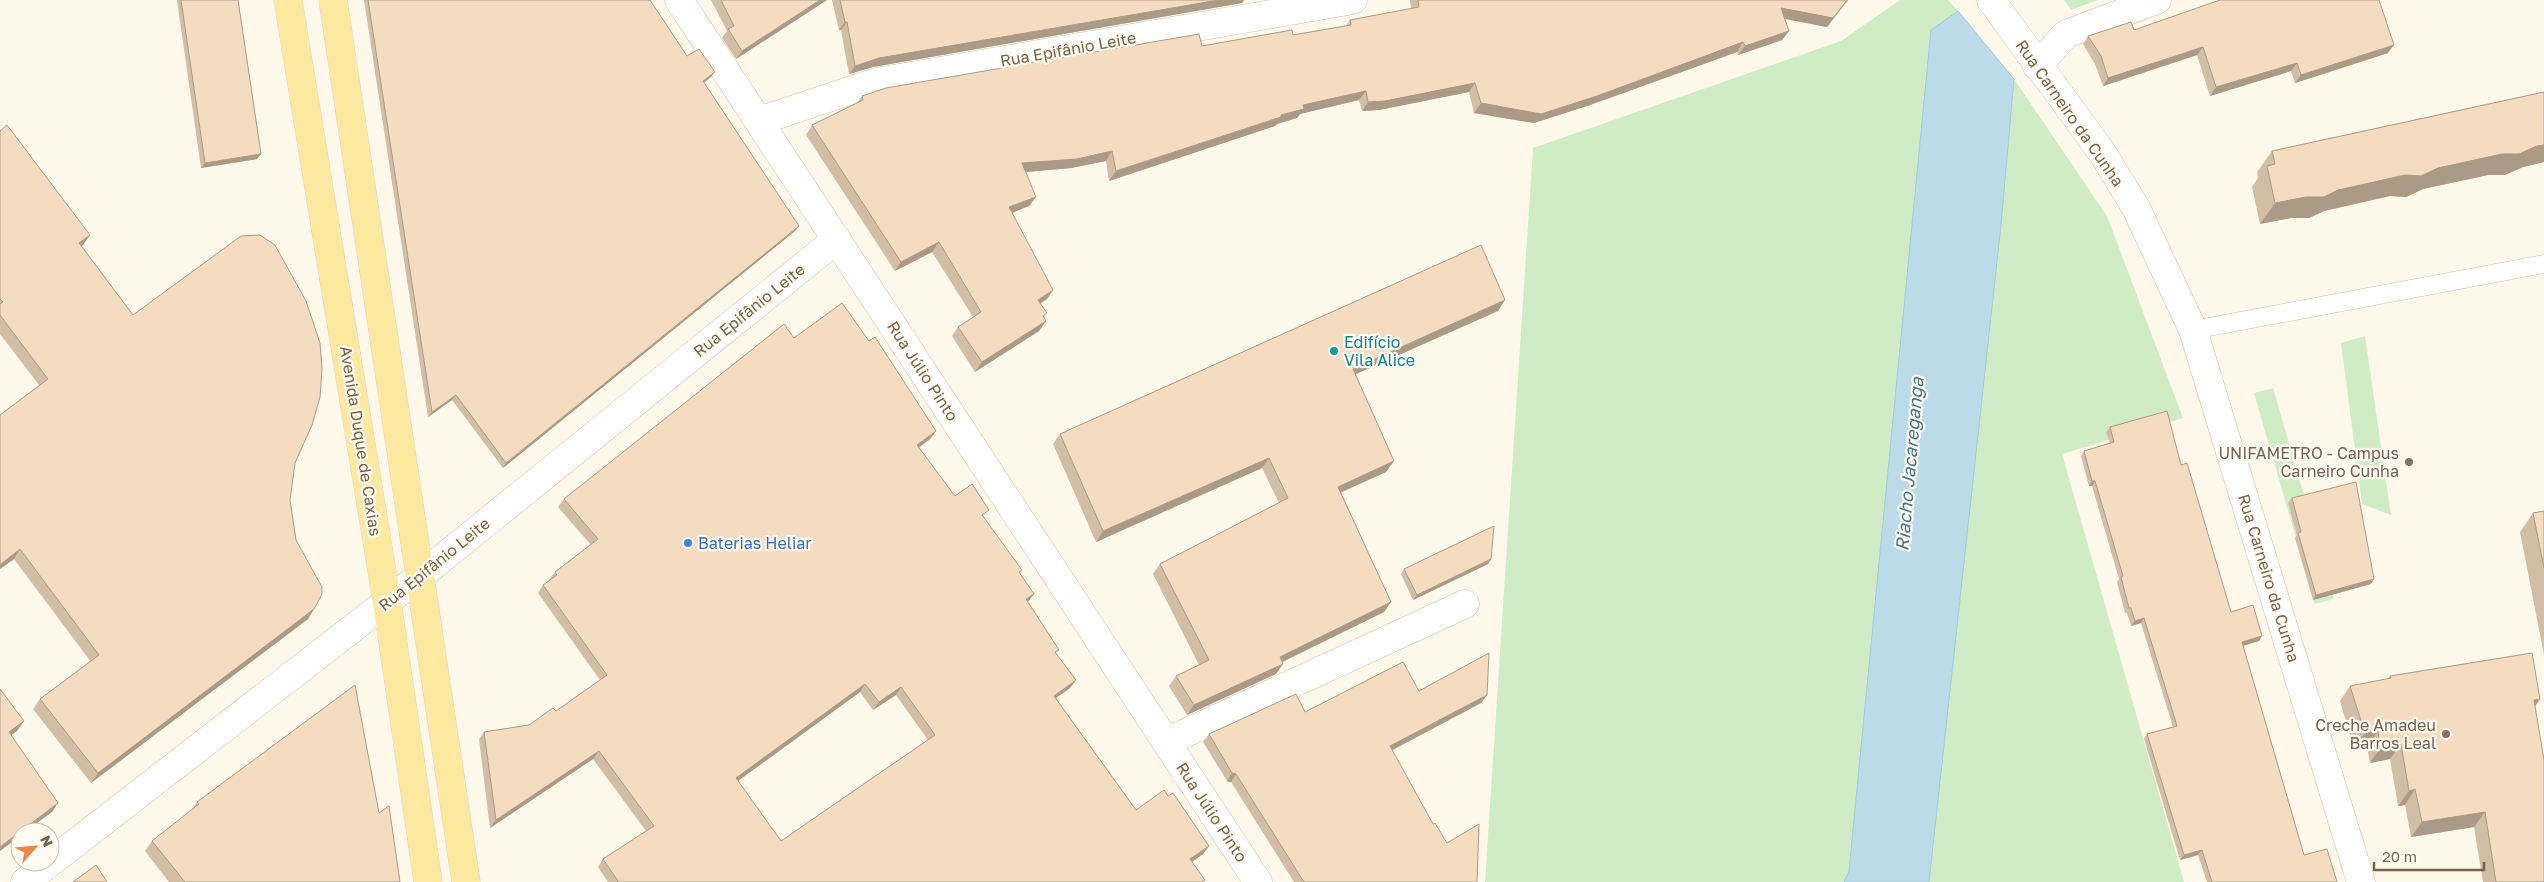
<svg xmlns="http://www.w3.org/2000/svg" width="2544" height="882" font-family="'Golos Text',sans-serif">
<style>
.green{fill:#d0ecc6}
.water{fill:#bcdbe8;stroke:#a2c9db}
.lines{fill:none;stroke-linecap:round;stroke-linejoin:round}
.service-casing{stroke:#d0c2ad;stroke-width:19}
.minor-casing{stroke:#d0c2ad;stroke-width:29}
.tertiary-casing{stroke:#d0c2ad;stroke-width:29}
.primary-casing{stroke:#dcd6d0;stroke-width:29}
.service{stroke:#fff;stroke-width:18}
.minor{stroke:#fff;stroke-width:28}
.tertiary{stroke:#fff;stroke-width:28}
.primary{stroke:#fde8a0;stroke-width:28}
.wall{fill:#d2bda5;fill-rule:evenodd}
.shaded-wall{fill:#ab9a86}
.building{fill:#f4dcc0;stroke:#ab9a86;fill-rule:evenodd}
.culture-dot{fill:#0f9aa8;stroke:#fffbf0;stroke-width:2}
.education-dot{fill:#8d6e63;stroke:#fffbf0;stroke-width:2}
.shop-dot{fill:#3f7fe0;stroke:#fffbf0;stroke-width:2}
.labels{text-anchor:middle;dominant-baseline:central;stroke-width:4.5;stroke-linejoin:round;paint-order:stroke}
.street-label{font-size:16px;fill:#79624b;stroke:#fffbf0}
.culture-label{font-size:16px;fill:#0d838f;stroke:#fffbf0;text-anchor:start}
.education-label{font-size:16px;fill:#785e54;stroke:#fffbf0;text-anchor:end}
.shop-label{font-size:16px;fill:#366cbe;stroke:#fffbf0;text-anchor:start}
.water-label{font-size:18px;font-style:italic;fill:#43768d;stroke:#fffbf0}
</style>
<rect width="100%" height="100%" fill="#fdf8e9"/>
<g class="green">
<polygon points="1900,0 1948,0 1958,11 1931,30 1849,871 1844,882 1485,882 1533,148 1841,41"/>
<polygon points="2064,0 2098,0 2071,10"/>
<polygon points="2014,79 2107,216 2183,418 2062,454 2184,882 1929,882 2001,225"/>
<polygon points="2365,336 2391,515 2362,504 2341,343"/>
<polygon points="2273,388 2334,599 2315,604 2254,393"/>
</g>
<polygon class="water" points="1958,11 2014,79 2001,225 1929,882 1844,882 1849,871 1931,30"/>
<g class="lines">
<g class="service-casing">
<polyline id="service" points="2193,330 2544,264"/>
</g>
<g class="minor-casing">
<g id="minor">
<polyline points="679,0 1258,882"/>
<polyline points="2037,66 2066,34 2157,0"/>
<polyline points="759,121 876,82 1353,0"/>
<polyline points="1166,742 1465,604"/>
<polyline points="25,882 419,577 837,239"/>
</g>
</g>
<g class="tertiary-casing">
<polyline id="tertiary" points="1991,0 2103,154 2136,208 2193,330 2361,882"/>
</g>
<g class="primary-casing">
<g id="primary">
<polyline points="288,0 387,602 428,882"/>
<polyline points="333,0 466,882"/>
</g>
</g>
<use href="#service" class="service"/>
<use href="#minor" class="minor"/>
<use href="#tertiary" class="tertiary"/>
<use href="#primary" class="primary"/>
</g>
<g class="wall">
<polygon points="177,0 238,0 261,154 257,159 201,168"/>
<polygon points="364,0 650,0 687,56 711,77 704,82 795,231 503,468 452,400 428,417"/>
<polygon points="711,0 827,0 736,59 722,38 727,31"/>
<polygon points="832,0 1244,0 1242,3 873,67 849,74 841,30 839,30"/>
<polygon points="1410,0 1848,0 1827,27 1785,19 1789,31 1782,40 1738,55 1737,52 1590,105 1534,123 1474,113 1469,92 1379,110 1362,111 1359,100 1300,114 1297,118 1277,124 1275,126 1109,181 1106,161 1071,168 1025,172 1036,197 1029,206 1012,213 1047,299 1040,304 1044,318 1039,331 975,372 952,336 958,327 973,317 932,252 895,271 806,135 812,125 857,103 862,96 1202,46 1293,35 1346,26 1350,20 1411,9"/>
<polygon points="2134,30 2388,53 2295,83 2291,71 2210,96 2197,55 2103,86 2095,64 2083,44 2088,36"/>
<polygon points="2544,92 2544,162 2523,167 2505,175 2488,175 2423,189 2406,197 2390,196 2324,211 2309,218 2291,218 2260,224 2252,187 2258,178 2257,172 2272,151"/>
<polygon points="0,131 83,245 82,246 133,315 295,463 290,500 296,540 314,609 308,619 91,783 33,709 40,699 91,662 14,559 0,569 0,415 39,385 0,334"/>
<polygon points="1498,311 1355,374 1394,461 1386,472 1341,492 1391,602 1384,612 1282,662 1276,674 1187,715 1169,686 1176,676 1199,665 1153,574 1160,564 1279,503 1262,468 1096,542 1053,444 1060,434"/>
<path d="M 794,338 L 869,341 L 936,431 L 930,439 L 919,448 L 955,496 L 984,517 L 1020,573 L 1028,602 L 1056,654 L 1076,680 L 1070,688 L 1056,698 L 1136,810 L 1209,846 L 1203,854 L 1192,862 L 1203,882 L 608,882 L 598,867 L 603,859 L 646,831 L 593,759 L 490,828 L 479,739 L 484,732 L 529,725 L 556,711 L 600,680 L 538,593 L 543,585 L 550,580 L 549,580 L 555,572 L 591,545 L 558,507 L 564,499 ZM 860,692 L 873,710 L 896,695 L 928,740 L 781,841 L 738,781 Z"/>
<polygon points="2110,427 2181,465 2231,612 2262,636 2259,641 2243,646 2304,855 2337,882 2207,882 2198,855 2180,860 2144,739 2147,734 2173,727 2141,623 2131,626 2127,613 2125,613 2117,582 2119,579 2092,486 2089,486 2081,456 2084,451 2110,443 2106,432"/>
<polygon points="2292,498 2371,584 2313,600 2295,538 2297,535 2288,503"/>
<polygon points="2544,511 2544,655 2520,532 2533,513"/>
<polygon points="1488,564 1413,600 1401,574 1404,569"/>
<polygon points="2390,676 2535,707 2544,882 2483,882 2474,827 2411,837 2405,805 2398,806 2390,759 2370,763 2367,747 2354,748 2340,701 2350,686 2388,679"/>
<polygon points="1419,691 1481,703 1392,750 1433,824 1477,882 1294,882 1231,782 1227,781 1203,742 1209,734 1305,712"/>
<polygon points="197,802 379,813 400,882 169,882 145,851 152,841 191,811"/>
</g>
<g class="shaded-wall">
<polygon points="820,0 827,0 736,59 742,51"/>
<polygon points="1219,0 1244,0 1242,3 873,67 849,74 855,66 879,58"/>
<polygon points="1848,0 1827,27 1775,17 1781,8"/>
<polygon points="845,22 847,22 841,30 839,30"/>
<polygon points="1789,31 1782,40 1738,55 1745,46"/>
<polygon points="1743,42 1737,52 1590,105 1534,123 1474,113 1481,103"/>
<polygon points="2394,45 2388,53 2295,83 2301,75"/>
<polygon points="2203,47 2197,55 2103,86 2108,78"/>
<polygon points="2297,63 2291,71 2210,96 2216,87"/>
<polygon points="715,72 711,77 700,86 703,81"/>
<polygon points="1475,83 1469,92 1379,110 1362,111 1368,102"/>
<polygon points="1366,91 1359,100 1300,114 1297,118 1277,124 1275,126 1109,181 1116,171 1303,105"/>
<polygon points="2544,145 2544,162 2523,167 2505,175 2488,175 2423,189 2406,197 2390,196 2324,211 2309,218 2291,218 2260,224 2275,203"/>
<polygon points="1112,151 1106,161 1071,168 1015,173 1022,163"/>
<polygon points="261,154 257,159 201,168 205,163"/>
<polygon points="1036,197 1029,206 1002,217 1009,207"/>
<polygon points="799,226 795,231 503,468 506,463"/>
<polygon points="90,235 83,245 72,252 79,243"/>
<polygon points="939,242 932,252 895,271 901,262"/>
<polygon points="1053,290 1047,299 1031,309 1038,300"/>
<polygon points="1505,300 1498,311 1345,379 1353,369"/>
<polygon points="1046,321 1039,331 975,372 982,362"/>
<polygon points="456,395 452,400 428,417 432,412"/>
<polygon points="936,431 930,439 911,453 917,445"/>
<polygon points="1269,458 1262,468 1096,542 1103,531"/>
<polygon points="1394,461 1386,472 1331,497 1338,487"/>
<polygon points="2092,481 2095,481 2092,486 2089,486"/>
<polygon points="20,549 14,559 0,569 0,565"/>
<polygon points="1491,559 1488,564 1413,600 1417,595"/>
<polygon points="2374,579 2371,584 2313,600 2316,595"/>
<polygon points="1034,594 1028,602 1020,607 1026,599"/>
<polygon points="1391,602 1384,612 1272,667 1280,657"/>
<polygon points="314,609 308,619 91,783 98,773"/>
<polygon points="2144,618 2141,623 2131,626 2135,621"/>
<polygon points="2262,636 2259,641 2239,647 2242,642"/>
<polygon points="1283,664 1276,674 1187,715 1194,705"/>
<polygon points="1076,680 1070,688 1049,703 1054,696"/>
<polygon points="865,684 860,692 731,786 736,778"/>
<polygon points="901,687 896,695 873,710 879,702"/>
<polygon points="1487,695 1481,703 1385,754 1390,746"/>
<polygon points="2540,699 2529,715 2534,700"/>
<polygon points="24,721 17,731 2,742 9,732"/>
<polygon points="2378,731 2367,747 2354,748 2365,733"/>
<polygon points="2401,744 2390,759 2370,763 2380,748"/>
<polygon points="599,751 593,759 490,828 496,820"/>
<polygon points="1232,773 1236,774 1231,782 1227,781"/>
<polygon points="2415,789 2405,805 2398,806 2409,791"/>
<polygon points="58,803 52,812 25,832 20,832 20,836 0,851 0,847"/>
<polygon points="2485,812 2474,827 2411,837 2422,822"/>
<polygon points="1209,846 1203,854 1185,867 1190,859"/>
<polygon points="2202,850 2198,855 2180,860 2184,855"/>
</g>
<g class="building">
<polygon points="181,0 238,0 261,154 205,163"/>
<polygon points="368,0 650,0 687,56 699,49 715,72 703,81 799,226 506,463 456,395 432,412"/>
<polygon points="721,0 820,0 742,51 728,29 734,26"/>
<polygon points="840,0 1219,0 879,58 855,66 847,22 845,22"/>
<polygon points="1418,0 1847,0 1833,18 1781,8 1789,31 1745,46 1743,42 1597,96 1541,114 1481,103 1475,83 1385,101 1368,102 1366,91 1303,105 1304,109 1281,115 1281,117 1116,171 1112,151 1077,159 1022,163 1036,197 1009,207 1053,290 1038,300 1047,313 1043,316 1046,321 982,362 958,327 981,312 939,242 901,262 812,125 863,100 862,96 886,88 1199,34 1202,46 1292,30 1293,35 1351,25 1350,20 1419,7"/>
<polygon points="2220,0 2379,0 2394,45 2301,75 2297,63 2216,87 2203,47 2108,78 2101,56 2088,36 2131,22 2134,30"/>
<polygon points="2544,92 2544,145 2537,146 2519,154 2502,154 2438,168 2421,176 2405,175 2338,190 2324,197 2306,197 2275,203 2267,166 2275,164 2272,151"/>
<polygon points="7,125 90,235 79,243 133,315 241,236 260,235 275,245 306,301 320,343 322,369 320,397 312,425 295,463 290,500 296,540 322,587 322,594 314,609 98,773 40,699 99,655 20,549 0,565 0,415 48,379 0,315 0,304 3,302 0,299 0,131"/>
<polygon points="1481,245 1505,300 1353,369 1394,461 1338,487 1391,602 1280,657 1283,664 1194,705 1176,676 1209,660 1160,564 1288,498 1269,458 1103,531 1060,434"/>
<path d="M 842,303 L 869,341 L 875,337 L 936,431 L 917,445 L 955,496 L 972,484 L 989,510 L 982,515 L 1022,570 L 1019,572 L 1034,594 L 1026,599 L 1059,650 L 1055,652 L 1076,680 L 1054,696 L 1136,810 L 1164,790 L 1168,796 L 1173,793 L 1209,846 L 1190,859 L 1205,880 L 1201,882 L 617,882 L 618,881 L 603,859 L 654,826 L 599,751 L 496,820 L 484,732 L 529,725 L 553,708 L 556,711 L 607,675 L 543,585 L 557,575 L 555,572 L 598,539 L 564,499 L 784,324 L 794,338 ZM 865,684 L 879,702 L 901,687 L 935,735 L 781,841 L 736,778 Z"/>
<polygon points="2167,411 2181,465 2187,463 2231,612 2253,605 2262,636 2242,642 2304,855 2327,849 2337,882 2212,882 2202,850 2184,855 2147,734 2177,726 2144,618 2135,621 2131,608 2129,608 2121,577 2123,576 2095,481 2092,481 2084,451 2114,442 2110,427"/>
<polygon points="2356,482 2374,579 2316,595 2298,533 2301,532 2292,498"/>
<polygon points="2544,511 2544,568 2533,513"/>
<polygon points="1494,526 1491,559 1417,595 1404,569"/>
<polygon points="1489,653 1487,695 1390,746 1433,824 1435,823 1447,843 1479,824 1477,882 1304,882 1236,774 1232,773 1209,734 1296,694 1305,712 1403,662 1419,691"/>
<polygon points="2532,653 2540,699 2534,700 2544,760 2544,882 2496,882 2485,812 2422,822 2415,789 2409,791 2401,744 2380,748 2378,731 2365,733 2350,686 2391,678 2390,676"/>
<polygon points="355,685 379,813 389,806 400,882 185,882 152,841 199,804 197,802"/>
<polygon points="0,689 24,721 9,732 58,803 0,847"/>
<polygon points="96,865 107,882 73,882"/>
</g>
<circle class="culture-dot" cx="1334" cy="351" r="5"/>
<g class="education-dot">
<circle cx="2409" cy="462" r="5"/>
<circle cx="2446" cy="734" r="5"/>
</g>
<circle class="shop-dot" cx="688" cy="543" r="5"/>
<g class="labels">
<g class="street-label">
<text transform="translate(1068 49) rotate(-10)">Rua Epifânio Leite</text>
<text transform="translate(2070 113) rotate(55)">Rua Carneiro da Cunha</text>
<text transform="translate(749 310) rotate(-39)">Rua Epifânio Leite</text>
<text transform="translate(923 371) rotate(57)">Rua Júlio Pinto</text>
<text transform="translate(361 441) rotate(81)">Avenida Duque de Caxias</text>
<text transform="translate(434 564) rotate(-39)">Rua Epifânio Leite</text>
<text transform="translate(2269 578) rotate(73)">Rua Carneiro da Cunha</text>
<text transform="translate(1212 812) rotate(57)">Rua Júlio Pinto</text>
</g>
<g class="culture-label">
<text x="1344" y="342">Edifício<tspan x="1344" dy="18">Vila Alice</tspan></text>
</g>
<g class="education-label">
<text x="2399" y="453">UNIFAMETRO - Campus<tspan x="2399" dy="18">Carneiro Cunha</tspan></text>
<text x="2436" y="725">Creche Amadeu<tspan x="2436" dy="18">Barros Leal</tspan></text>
</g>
<g class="shop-label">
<text x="698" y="543">Baterias Heliar</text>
</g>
<g class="water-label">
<text transform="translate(1909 464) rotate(-85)">Riacho Jacareganga</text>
</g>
</g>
<g transform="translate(35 847) rotate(63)"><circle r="24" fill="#fffbf0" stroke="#c9beae"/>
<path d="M0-4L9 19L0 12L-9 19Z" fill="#eb864b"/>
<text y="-8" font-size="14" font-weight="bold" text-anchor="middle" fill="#79624b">N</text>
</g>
<path d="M2374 862v8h110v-8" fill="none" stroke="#79624b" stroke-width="2.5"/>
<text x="2382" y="862" font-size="15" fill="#79624b" stroke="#fffbf0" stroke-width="4" paint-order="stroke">20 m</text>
</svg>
